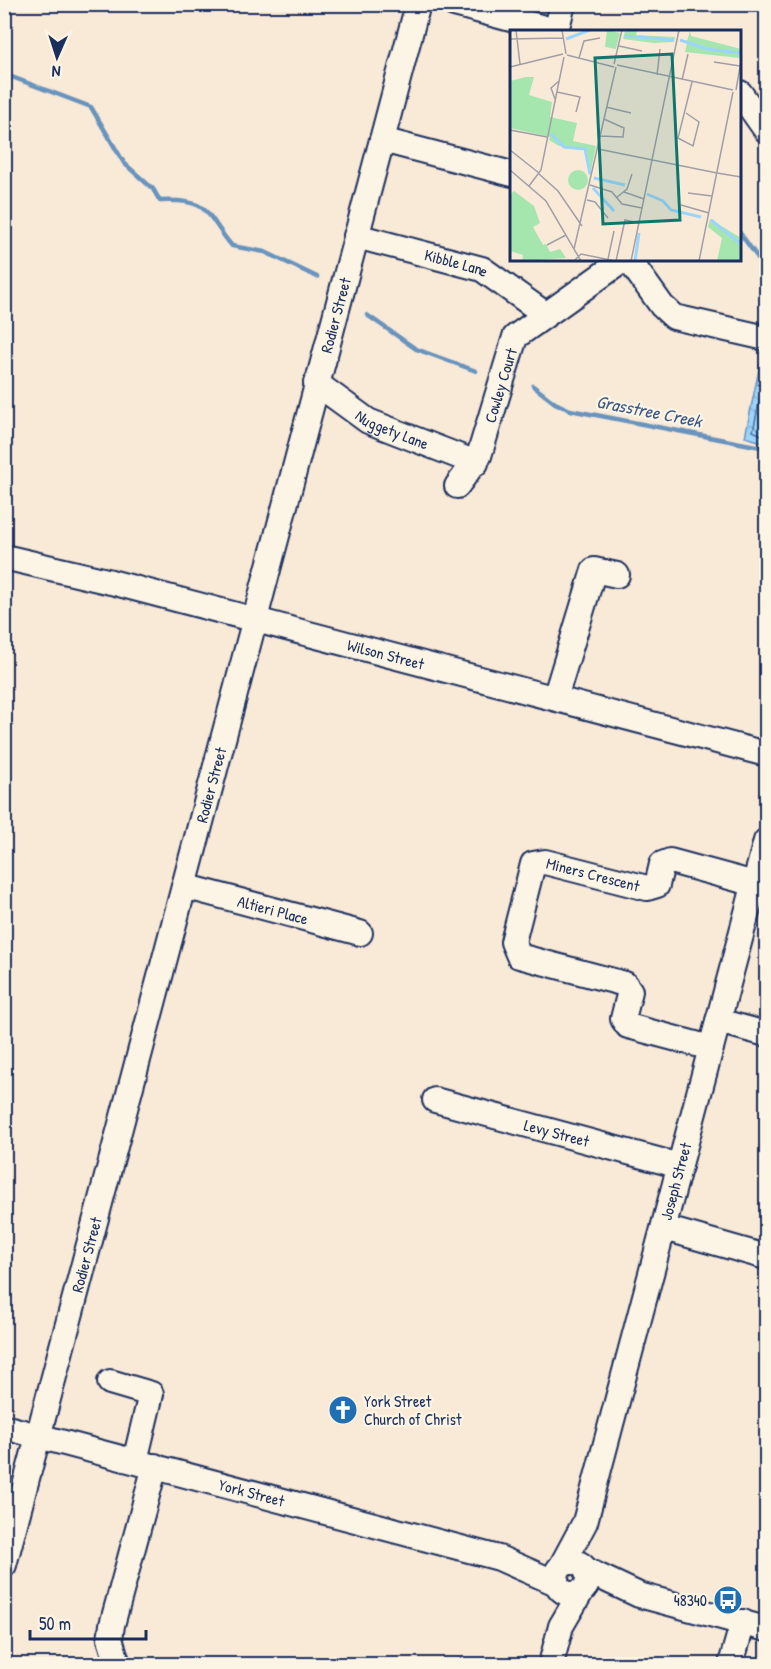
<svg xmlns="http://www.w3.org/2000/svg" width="771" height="1669" font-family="'Patrick Hand',sans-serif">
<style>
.water{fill:url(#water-waves);stroke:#6893bd;stroke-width:1.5}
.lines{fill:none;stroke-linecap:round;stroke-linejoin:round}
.shore{stroke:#4f719d;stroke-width:1.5}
.stream{stroke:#6893bd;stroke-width:4.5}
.minor-casing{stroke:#1b2f5e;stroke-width:28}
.minor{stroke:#fcf5e5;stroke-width:24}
.labels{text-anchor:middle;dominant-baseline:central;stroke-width:4.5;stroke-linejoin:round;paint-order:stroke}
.street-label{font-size:16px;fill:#1b2f5e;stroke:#fcf5e5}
.poi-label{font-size:16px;fill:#1b2f5e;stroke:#fcf5e5;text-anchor:start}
.water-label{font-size:18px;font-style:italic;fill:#3b5886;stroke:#fcf5e5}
.inset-river{fill:none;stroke:#9cd5fc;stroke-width:3}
.inset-road{fill:none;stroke:#a09fa7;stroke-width:1.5}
.view{fill:#0f766e;fill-opacity:0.15;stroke:#0f766e;stroke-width:3}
.inset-edge{fill:none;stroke:#1b2f5e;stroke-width:3}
</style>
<defs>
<pattern id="water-waves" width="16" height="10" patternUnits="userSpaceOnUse" patternTransform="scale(1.5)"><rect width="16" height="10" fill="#9cd5fc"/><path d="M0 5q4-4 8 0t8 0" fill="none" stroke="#86b7da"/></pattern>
</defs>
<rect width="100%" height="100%" fill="#f9e9d7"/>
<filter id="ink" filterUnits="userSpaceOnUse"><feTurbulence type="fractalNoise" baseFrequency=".0167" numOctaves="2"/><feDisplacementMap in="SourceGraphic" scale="12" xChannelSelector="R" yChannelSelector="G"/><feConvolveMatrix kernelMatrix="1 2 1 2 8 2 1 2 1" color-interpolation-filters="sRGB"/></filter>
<g filter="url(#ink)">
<polygon class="water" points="760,364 766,365 766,443 745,437"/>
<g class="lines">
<polyline class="shore" points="766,371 753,431 766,437"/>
<g class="stream">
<path d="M 4,74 L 91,107 L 124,163 L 153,189 L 160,201 C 211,199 203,211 232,246 L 265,252 L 317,277"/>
<polyline points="740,233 766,269"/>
<polyline points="367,315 416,349 476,371"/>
<polyline points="533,386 555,403 570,410 766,448"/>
</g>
<g class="minor-casing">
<g id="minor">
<polyline points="454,4 556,31 563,4"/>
<polyline points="740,93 766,130"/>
<polyline points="382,140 512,174"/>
<path id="s1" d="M 356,236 L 482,269 L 545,314"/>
<polyline points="629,260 662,306 674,317 766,338"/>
<path id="s2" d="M 316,383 L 368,421 L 476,463"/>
<path id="s3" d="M 457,486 L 479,456 L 515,337 L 623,260"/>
<path id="s4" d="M 4,557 L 111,582 L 766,754"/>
<polyline points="555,698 594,570 617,575"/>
<path id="s5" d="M 184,886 L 360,933"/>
<polyline points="718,1021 766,1034"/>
<path id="s6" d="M 711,1048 L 628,1026 L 623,1019 L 630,991 L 625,984 L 519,956 L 513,942 L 533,864 L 545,862 L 647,888 L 657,885 L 662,864 L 670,861 L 755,884"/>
<path id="s7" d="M 435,1100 L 680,1166"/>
<polyline points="664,1228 766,1257"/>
<polyline points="110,1382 151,1394 135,1461"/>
<path id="s8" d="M 4,1427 L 499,1558 L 556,1583"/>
<circle cx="572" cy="1578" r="16"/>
<path id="s9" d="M 563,1563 L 585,1522 L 766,841"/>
<path id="s10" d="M 4,1565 L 418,4"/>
<polyline points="586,1570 639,1595 766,1629"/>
<polyline points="118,1664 110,1639 112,1625 155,1466"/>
<polyline points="551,1664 561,1626 581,1592"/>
<polyline points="731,1664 743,1622"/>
</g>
</g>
<use href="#minor" class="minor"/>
</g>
</g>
<defs>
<g id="church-disc" transform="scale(1.5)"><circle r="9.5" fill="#1f6fb2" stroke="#fcf5e5"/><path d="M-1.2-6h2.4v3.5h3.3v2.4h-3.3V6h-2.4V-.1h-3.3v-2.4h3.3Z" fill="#fff"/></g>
<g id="bus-disc" transform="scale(1.5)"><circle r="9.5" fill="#1f6fb2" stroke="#fcf5e5"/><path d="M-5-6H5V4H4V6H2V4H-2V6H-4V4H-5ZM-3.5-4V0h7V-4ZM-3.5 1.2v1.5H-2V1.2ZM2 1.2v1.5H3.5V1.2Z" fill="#fff"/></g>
</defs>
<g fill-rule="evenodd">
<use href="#church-disc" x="343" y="1410"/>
<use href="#bus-disc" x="728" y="1600"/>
</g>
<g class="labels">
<g class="street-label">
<text stroke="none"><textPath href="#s1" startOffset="104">Kibble Lane</textPath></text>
<text stroke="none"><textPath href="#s10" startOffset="1293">Rodier Street</textPath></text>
<text stroke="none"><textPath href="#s3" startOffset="111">Cowley Court</textPath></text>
<text stroke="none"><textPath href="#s2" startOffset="90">Nuggety Lane</textPath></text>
<text stroke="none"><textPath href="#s4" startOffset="394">Wilson Street</textPath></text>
<text stroke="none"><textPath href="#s10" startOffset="807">Rodier Street</textPath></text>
<text stroke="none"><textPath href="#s6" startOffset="399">Miners Crescent</textPath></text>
<text stroke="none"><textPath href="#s5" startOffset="92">Altieri Place</textPath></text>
<text stroke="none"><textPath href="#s7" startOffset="126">Levy Street</textPath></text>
<text stroke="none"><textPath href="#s9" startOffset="399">Joseph Street</textPath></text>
<text stroke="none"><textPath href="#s10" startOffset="321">Rodier Street</textPath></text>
<text stroke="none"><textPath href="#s8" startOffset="256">York Street</textPath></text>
</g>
<g class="poi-label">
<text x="364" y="1401">York Street<tspan x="364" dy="18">Church of Christ</tspan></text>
<text x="707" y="1600" text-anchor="end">48340</text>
</g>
<g class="water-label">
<text transform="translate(649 411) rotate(11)">Grasstree Creek</text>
</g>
</g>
<g transform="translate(510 30)">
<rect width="231" height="231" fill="#f9e9d7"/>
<path d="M58 150a10 10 0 1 1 20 0a10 10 0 1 1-20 0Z" fill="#a5e6ae"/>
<path d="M 97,0 L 110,3 L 106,19 L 95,17 ZM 115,1 L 127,1 L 126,5 L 165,7 L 164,12 L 144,13 L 113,9 ZM 180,1 L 181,6 L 231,19 L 229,28 L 175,22 L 177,13 L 169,9 L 177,11 ZM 16,47 L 24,47 L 19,65 L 42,72 L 40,87 L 67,93 L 63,111 L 86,116 L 80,145 L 74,120 L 49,116 L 39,110 L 40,107 L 0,98 L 0,51 ZM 4,161 L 24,176 L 30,193 L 23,197 L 33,215 L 36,214 L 40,222 L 50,219 L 56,228 L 12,231 L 13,225 L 0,221 L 0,165 ZM 200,189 L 231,208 L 231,231 L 207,231 L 212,208 L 198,197 Z" fill="#a5e6ae"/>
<path class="inset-river" d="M 115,6 L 164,10M 56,9 L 80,0M 170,10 L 197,19 L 230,23M 41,104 L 54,117 L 75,119 L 80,144M 84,148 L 115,155M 83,158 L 104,181M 137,164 L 153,171 L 161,180 L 191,187M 201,190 L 231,214M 125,231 L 129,203"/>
<path class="inset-road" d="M 6,0 L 10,34M 52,0 L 56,24M 0,9 L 53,8M 109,16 L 132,21M 57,25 L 104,37M 69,28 L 74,11 L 90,8M 204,32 L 230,36M 104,34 L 112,0M 107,35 L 223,60M 0,37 L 53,24M 147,45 L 150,19M 172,50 L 178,24M 226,60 L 231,31M 47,62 L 70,67 L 66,82M 45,69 L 41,58 L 49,51M 96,77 L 121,83M 176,83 L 189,92 L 183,116 L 168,108 L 182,52M 0,100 L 37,107M 90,106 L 113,107 L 114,98 L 94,89M 88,119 L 207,143M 0,120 L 29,143M 0,140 L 36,171 L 71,231M 207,143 L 231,147M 29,144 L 48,161 L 72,196M 80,155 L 102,162 L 112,174 L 132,178M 19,156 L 31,140 L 54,27M 114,162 L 134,169M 178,163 L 202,166M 106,168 L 117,159 L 122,144M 77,170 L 85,172 L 98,188M 171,175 L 199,183M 37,215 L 56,205M 64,219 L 106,37M 98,229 L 104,201M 64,231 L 71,224 L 105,231M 106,231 L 115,190 L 129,193M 121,231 L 169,0M 189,231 L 223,62"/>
<path class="view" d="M 162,24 L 170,190 L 93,194 L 85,28 Z"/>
<rect width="231" height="231" class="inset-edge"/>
</g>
<rect width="771" height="1669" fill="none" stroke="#fcf5e5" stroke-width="24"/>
<rect x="12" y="12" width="747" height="1645" fill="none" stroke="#1b2f5e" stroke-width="2" filter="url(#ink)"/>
<g transform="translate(57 57) rotate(183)" stroke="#fcf5e5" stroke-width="4.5" paint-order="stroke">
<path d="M0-4.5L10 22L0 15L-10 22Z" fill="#1b2f5e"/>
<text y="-9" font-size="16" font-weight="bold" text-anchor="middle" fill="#1b2f5e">N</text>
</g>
<path d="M30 1630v9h116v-9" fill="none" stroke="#1b2f5e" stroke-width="3"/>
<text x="39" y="1630" font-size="18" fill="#1b2f5e" stroke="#fcf5e5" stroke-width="4.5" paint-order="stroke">50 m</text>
</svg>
